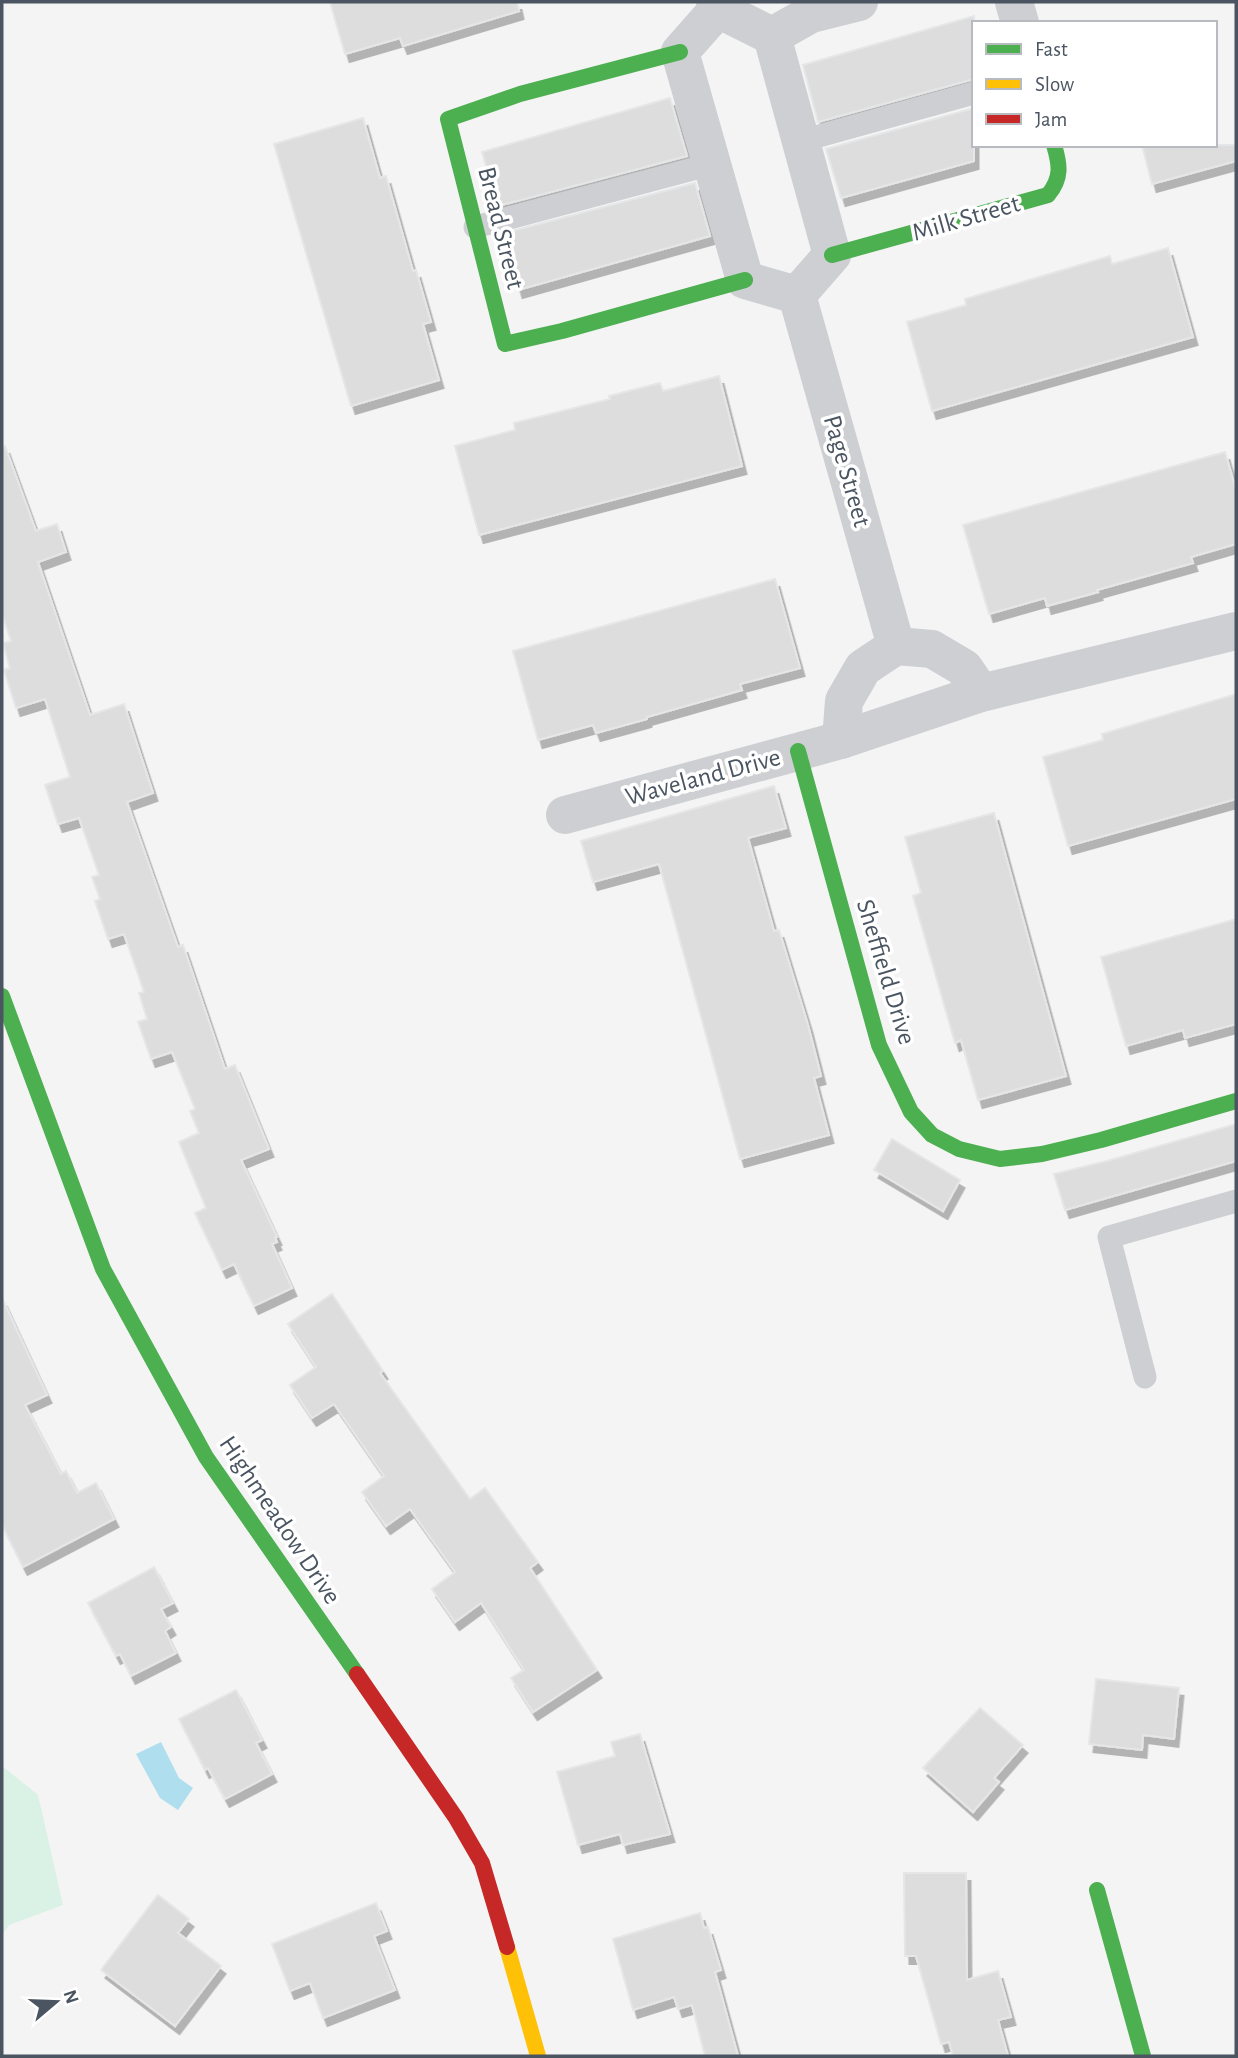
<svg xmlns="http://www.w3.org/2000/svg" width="1238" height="2058" font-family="'Alegreya Sans',sans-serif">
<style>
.green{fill:#d9f2e5}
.water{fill:#afdeef}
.building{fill:#ddddde;stroke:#e5e6e7;stroke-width:2;filter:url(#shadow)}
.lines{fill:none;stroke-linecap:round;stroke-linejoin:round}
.lane{stroke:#cecfd2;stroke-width:23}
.street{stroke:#cecfd2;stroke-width:38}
.fast{stroke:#4caf50;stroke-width:16}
.slow{stroke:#ffc107;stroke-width:16}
.jam{stroke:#c62828;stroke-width:16}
.labels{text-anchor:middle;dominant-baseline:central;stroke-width:7;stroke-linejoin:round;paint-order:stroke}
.street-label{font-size:26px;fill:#4a5561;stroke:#fff}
</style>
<defs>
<filter id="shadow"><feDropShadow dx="4.5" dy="8" stdDeviation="0" flood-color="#0004"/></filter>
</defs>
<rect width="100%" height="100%" fill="#f4f4f4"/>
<polygon class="green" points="2,1766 38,1795 63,1905 9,1925 2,1935"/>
<polygon class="water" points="161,1742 179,1778 193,1788 178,1810 160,1798 136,1754"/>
<g class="building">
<polygon points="330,2 517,2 519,11 403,46 400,38 345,54"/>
<polygon points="974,16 974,79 818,122 803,65"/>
<polygon points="670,98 687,156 498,206 482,152"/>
<polygon points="974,108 974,161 841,198 826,149"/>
<polygon points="363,118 380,178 386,176 413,271 416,270 431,322 423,324 439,380 351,406 274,144"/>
<polygon points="1142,145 1236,145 1236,161 1152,184"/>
<polygon points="695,183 710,236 518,290 507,250 510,249 505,233"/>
<polygon points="1168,248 1193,337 932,411 907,322 966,305 965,299 1110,256 1112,264"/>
<polygon points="719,376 742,466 479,535 455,446 515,430 514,423 610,399 609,396 660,383 663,391"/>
<polygon points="5,446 36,531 57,524 66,552 38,562 90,715 124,704 153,793 127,802 178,947 183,945 225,1069 235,1065 269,1149 241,1160 277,1237 275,1238 277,1242 272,1244 292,1288 254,1306 234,1264 222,1270 195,1213 206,1208 179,1142 199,1133 190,1111 195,1109 172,1052 151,1059 138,1022 147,1019 139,993 144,992 124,934 108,939 95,901 100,899 92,877 99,875 79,818 58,824 45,785 70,777 45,699 16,708 4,670 10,668 3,643 11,641 2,614 2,447"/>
<polygon points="1225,452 1236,490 1236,544 1191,557 1193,563 1097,590 1098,592 1047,606 1045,598 989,614 963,525"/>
<polygon points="775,579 800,668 740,684 742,690 647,717 647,719 596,733 593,725 538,740 513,651"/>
<polygon points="1236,694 1236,799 1068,846 1043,757 1103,740 1102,734"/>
<polygon points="774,786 786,828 748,838 774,931 779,930 808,1025 821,1076 814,1078 829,1135 740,1159 659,864 593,882 581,841"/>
<polygon points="994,813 1066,1076 978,1100 961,1040 955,1043 913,896 921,893 905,837"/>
<polygon points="1236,919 1236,1024 1185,1038 1183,1030 1126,1046 1101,957"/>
<polygon points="1236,1124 1236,1161 1065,1210 1054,1174 1107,1161"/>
<polygon points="892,1139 960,1180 943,1211 874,1170"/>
<polygon points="332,1294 383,1371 380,1373 470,1499 485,1488 538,1562 530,1568 597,1670 533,1712 511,1678 524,1670 481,1603 455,1622 432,1589 455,1572 410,1509 386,1526 362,1492 384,1476 334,1404 312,1418 290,1385 316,1367 288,1324"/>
<polygon points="2,1298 47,1395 25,1405 61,1474 66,1471 77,1493 96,1483 114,1519 23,1567 2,1525"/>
<polygon points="154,1567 173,1603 161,1609 171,1627 165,1631 176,1653 131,1676 120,1654 116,1656 88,1603"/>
<polygon points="1096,1679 1179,1688 1174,1739 1143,1735 1142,1750 1089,1744"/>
<polygon points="236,1690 262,1740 256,1743 272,1774 225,1799 208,1768 205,1770 179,1719"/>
<polygon points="980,1708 1023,1745 994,1778 999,1782 973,1812 923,1768"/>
<polygon points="640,1734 670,1834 623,1845 620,1834 578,1845 557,1772 615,1756 611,1742"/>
<polygon points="904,1873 966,1873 967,1980 998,1971 1011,2017 998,2020 1008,2056 953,2056 949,2042 941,2044 916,1956 905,1956"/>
<polygon points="158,1895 189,1919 178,1933 221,1966 175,2026 101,1970"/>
<polygon points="376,1903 387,1931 374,1936 395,1990 323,2018 310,1983 290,1991 272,1944"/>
<polygon points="700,1913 704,1928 708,1927 721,1970 715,1972 738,2056 705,2056 692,2005 678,2009 674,1997 633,2010 613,1939"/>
</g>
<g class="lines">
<g class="lane">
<polyline points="801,141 974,93"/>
<polyline points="475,227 712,164"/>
<polyline points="1145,1377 1109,1237 1236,1201"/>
</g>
<g class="street">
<polyline points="715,2 718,9 772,36 832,255 797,295 896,646"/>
<polyline points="1014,2 1020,23"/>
<polyline points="718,9 680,52 745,280 797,295"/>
<polyline points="772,36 811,14 859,2"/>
<polyline points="841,740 844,701 863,668 896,646 932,649 964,668 981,693"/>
<polyline points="565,815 841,740 981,693 1236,631"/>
</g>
<g class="fast">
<polyline points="680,52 520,94 448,119 505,344 562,331 745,280"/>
<path d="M 832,255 L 1048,195 C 1062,178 1060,165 1054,145"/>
<polyline points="798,751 879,1045 911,1112 932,1135 959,1149 1000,1159 1042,1154 1101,1140 1236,1101"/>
<polyline points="2,996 103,1269 206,1457 357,1674"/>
<polyline points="1097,1890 1143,2056"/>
</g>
<polyline class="slow" points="507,1947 538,2056"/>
<polyline class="jam" points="357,1674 456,1818 482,1863 507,1947"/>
</g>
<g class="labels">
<g class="street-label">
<text transform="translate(966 218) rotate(-16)">Milk Street</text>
<text transform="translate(501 228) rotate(76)">Bread Street</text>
<text transform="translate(847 471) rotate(74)">Page Street</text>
<text transform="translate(703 777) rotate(-15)">Waveland Drive</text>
<text transform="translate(886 972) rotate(73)">Sheffield Drive</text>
<text transform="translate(280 1520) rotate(56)">Highmeadow Drive</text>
</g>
</g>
<rect width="1238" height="2058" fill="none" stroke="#4a5561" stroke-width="7"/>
<rect x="972" y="21" width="245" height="126" fill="#ffffff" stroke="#b7bbc0" stroke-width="2"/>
<rect x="986" y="44" width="35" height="10" fill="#4caf50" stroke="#b7bbc0" stroke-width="2"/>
<text x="1035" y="56" font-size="21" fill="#4a5561">Fast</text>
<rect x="986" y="79" width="35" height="10" fill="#ffc107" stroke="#b7bbc0" stroke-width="2"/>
<text x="1035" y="91" font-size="21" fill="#4a5561">Slow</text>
<rect x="986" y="114" width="35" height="10" fill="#c62828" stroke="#b7bbc0" stroke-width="2"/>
<text x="1035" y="126" font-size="21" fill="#4a5561">Jam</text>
<g transform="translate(56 2002) rotate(71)" stroke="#ffffff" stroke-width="5" paint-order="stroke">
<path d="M0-5L12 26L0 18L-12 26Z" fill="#4a5561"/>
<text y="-10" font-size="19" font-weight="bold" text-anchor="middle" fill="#4a5561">N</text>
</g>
</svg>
